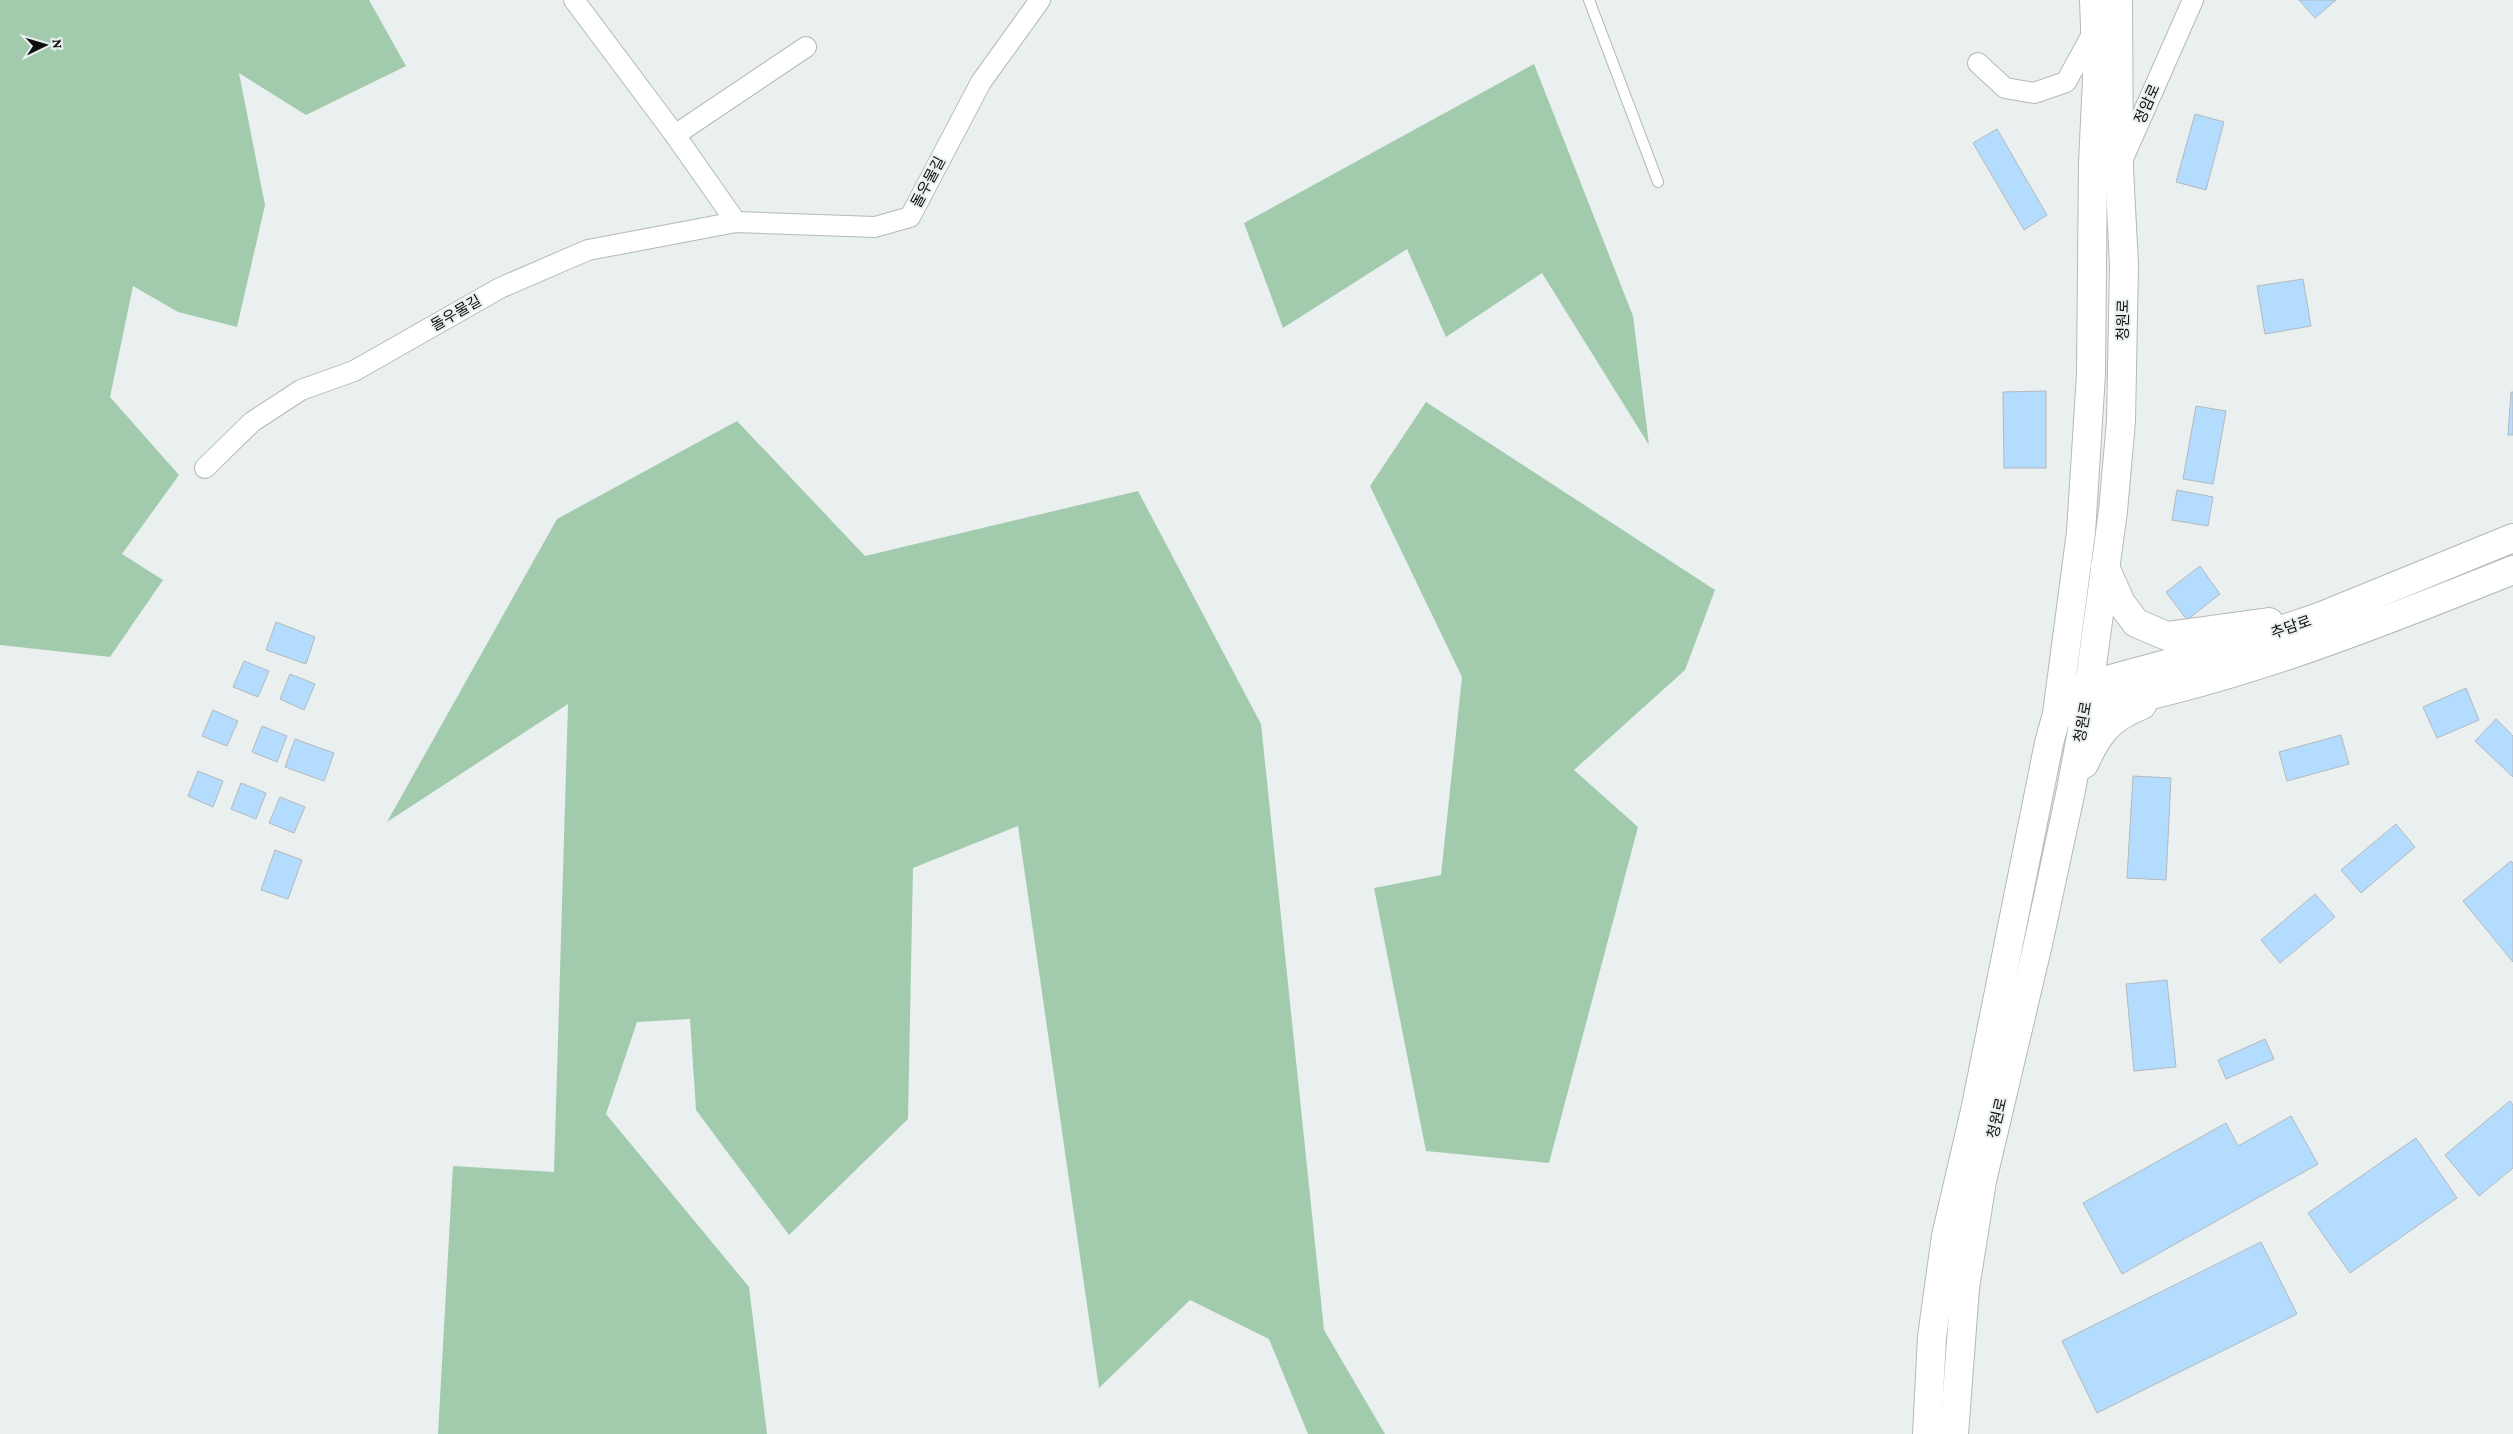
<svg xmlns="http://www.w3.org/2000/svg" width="2513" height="1434" font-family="'Crimson Pro','Noto Sans KR',serif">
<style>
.green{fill:#a2cbae}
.building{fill:#b3dcff;stroke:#b5b9bb}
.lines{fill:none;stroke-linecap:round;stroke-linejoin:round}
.lane-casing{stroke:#b4b9ba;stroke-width:12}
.street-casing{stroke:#b4b9ba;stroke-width:22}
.secondary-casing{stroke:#b4b9ba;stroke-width:30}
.lane{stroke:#fff;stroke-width:10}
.street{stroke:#fff;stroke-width:20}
.secondary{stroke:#fff;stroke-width:28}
.labels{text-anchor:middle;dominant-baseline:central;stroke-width:4;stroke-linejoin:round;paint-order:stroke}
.street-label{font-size:15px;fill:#0e0f10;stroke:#eaeff0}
</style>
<rect width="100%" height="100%" fill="#eaeff0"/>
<g class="green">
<polygon points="0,0 369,0 406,66 306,115 239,73 265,205 237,327 178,312 133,286 110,397 179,475 122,554 163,580 110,657 0,645"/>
<polygon points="1534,64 1633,316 1649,445 1542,273 1446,337 1407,249 1283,328 1244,223"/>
<polygon points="1426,402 1715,590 1685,670 1574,770 1638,827 1549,1163 1426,1151 1374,888 1441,875 1462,677 1370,486"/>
<polygon points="737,421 865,556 1138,491 1261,724 1324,1330 1385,1434 1308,1434 1269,1339 1190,1300 1099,1388 1018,826 913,868 908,1119 789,1235 696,1110 690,1019 637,1022 606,1114 749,1287 767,1434 438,1434 453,1166 554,1172 568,704 387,822 557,519"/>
</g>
<g class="building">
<polygon points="2299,0 2336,0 2315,18"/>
<polygon points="2195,114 2224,122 2206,190 2176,182"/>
<polygon points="1997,129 2047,215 2024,230 1973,143"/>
<polygon points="2303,279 2311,326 2265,334 2257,286"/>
<polygon points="2046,391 2046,468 2004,468 2003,392"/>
<polygon points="2511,392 2513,392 2513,435 2508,435"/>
<polygon points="2196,406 2226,411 2213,484 2183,479"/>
<polygon points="2177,490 2213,497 2208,526 2172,520"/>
<polygon points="2200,566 2220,594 2187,620 2166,592"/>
<polygon points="276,622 315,637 306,664 266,650"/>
<polygon points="244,661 269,671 258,697 233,687"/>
<polygon points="290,674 315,684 304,710 280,699"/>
<polygon points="2466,688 2479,720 2437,738 2423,707"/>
<polygon points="213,710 238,721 227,746 202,736"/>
<polygon points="2496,719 2513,736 2513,777 2475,741"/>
<polygon points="262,726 287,736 277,762 252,752"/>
<polygon points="2341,735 2349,764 2287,781 2279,752"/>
<polygon points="295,739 334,753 324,781 285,767"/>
<polygon points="198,771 223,781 213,807 188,796"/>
<polygon points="2133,776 2171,778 2166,880 2127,878"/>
<polygon points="241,783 266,793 256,819 231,809"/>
<polygon points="280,797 305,807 294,833 269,823"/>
<polygon points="2396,824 2415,847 2361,893 2341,870"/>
<polygon points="275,850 302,860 288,899 261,890"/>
<polygon points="2511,861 2513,863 2513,962 2463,901"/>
<polygon points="2315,894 2335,917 2280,963 2261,940"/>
<polygon points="2167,980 2176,1067 2134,1071 2126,984"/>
<polygon points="2265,1039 2274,1059 2226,1079 2218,1060"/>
<polygon points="2510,1101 2513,1105 2513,1168 2479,1196 2445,1155"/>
<polygon points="2291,1116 2318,1164 2122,1274 2083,1203 2226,1123 2238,1146"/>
<polygon points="2416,1138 2457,1198 2350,1273 2308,1213"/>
<polygon points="2261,1242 2297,1314 2097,1413 2062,1341"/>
</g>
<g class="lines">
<g class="lane-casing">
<polyline id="lane" points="1589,0 1658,182"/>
</g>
<g class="street-casing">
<g id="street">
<polyline points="574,0 675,135 736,222"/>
<polyline points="1978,63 2005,88 2034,93 2066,82 2095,29"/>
<polyline points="675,135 806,47"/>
<polyline points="2121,163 2193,0"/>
<polyline points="205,468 252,422 301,390 354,371 500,288 588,250 736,222 875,227 910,217 981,82 1040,0"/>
</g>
</g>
<g class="secondary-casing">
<g id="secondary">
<polyline points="2105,567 2121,603 2136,623 2167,636 2269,622"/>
<polyline points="2074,689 2240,644 2322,616 2513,538"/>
<path d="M 2069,712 C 2223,686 2369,628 2513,570"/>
<path d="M 2084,764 C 2099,732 2108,719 2142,705"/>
<polyline points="1927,1434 1932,1337 1946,1236 1975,1111 2049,743 2057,714 2081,532 2091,374 2093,163 2097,80 2094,0"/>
<polyline points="1954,1434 1965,1288 1982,1181 2038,944 2071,790 2086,709 2113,511 2121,421 2124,265 2119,168 2118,0"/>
</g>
</g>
<use href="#lane" class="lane"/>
<use href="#street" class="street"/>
<use href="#secondary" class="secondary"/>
</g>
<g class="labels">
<g class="street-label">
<text transform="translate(2147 104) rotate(-66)">정암로</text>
<text transform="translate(928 182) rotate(-62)">돌우물길</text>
<text transform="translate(456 313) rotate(-30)">돌우물길</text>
<text transform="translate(2123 320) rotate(-89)">청원로</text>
<text transform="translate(2291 627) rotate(-19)">추담로</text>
<text transform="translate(2083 722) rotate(-80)">청원로</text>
<text transform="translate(1997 1118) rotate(-77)">청원로</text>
</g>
</g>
<g transform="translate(45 45) rotate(85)" stroke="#eaeff0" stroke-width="4" paint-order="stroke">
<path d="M0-4L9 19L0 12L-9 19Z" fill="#0e0f10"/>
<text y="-8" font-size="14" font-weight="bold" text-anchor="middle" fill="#0e0f10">N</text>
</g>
</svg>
